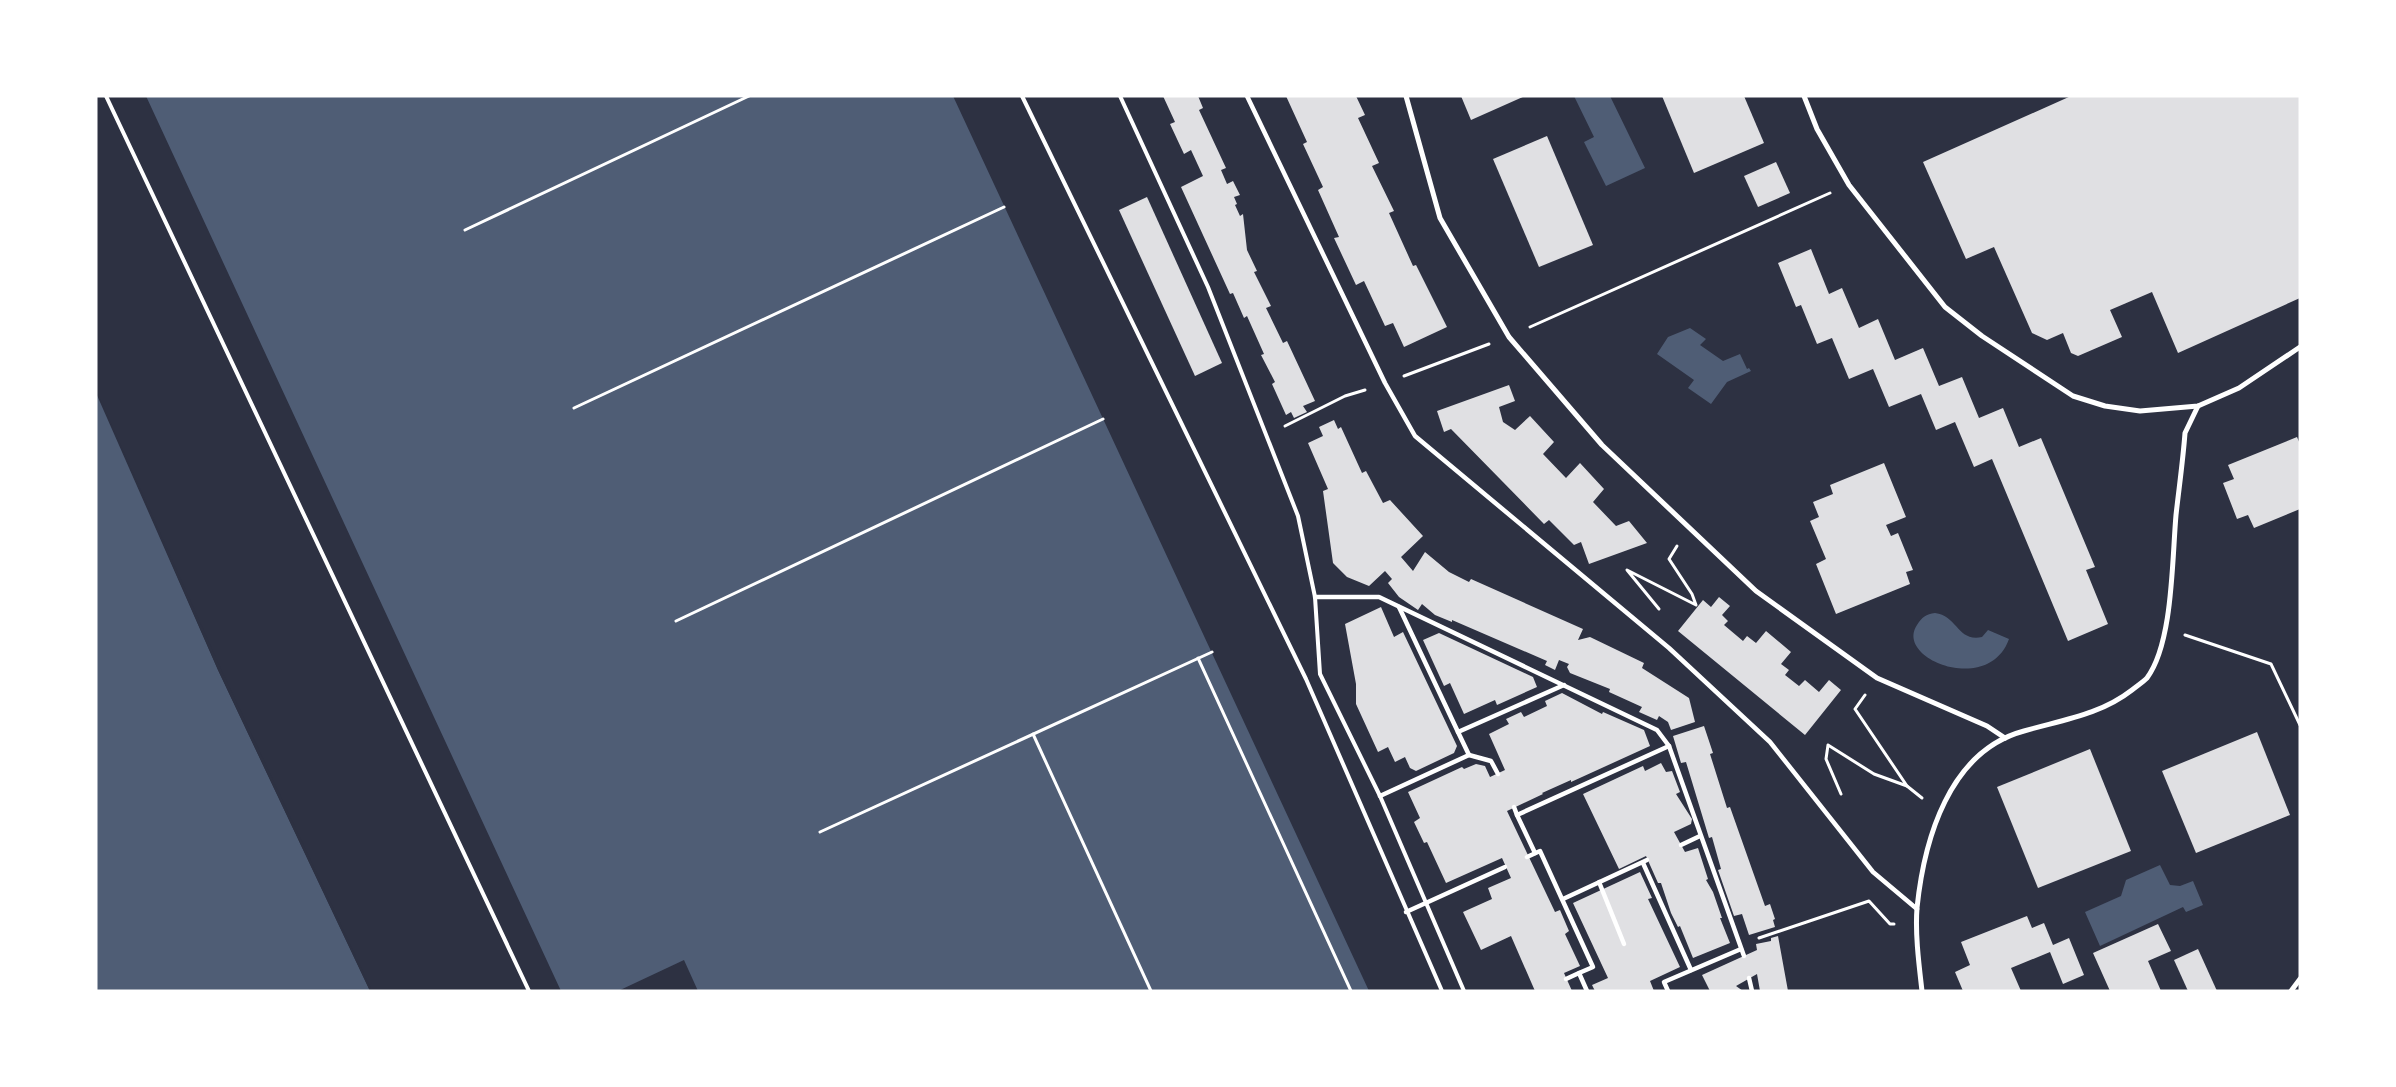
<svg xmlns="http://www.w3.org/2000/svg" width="2396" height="1087" font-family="Figtree,sans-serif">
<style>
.water{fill:#4f5d75}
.pier{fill:#2d3142}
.building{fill:#e0e0e3}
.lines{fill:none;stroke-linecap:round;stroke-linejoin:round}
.path{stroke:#fff;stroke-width:3}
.service{stroke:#fff;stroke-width:4}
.pedestrian{stroke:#fff;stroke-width:4.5}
.minor{stroke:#fff;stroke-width:5}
</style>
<rect width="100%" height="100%" fill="#2d3142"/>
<g class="water">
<polygon points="146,96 953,96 1369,991 698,991 684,960 618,991 561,991"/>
<polygon points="1574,96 1610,96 1645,168 1606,186 1584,142 1594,137"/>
<polygon points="1690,328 1706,339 1700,345 1723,361 1740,354 1747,369 1749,368 1751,371 1727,382 1711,404 1688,388 1694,380 1657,354 1668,337"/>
<polygon points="96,393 218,670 370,991 96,991"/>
<path d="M 1935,613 C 1958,616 1957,642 1982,637 L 1988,630 L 2009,639 C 1989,696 1894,659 1917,625 C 1922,617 1926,614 1935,613 Z"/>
<polygon points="2160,865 2170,885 2180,886 2193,881 2203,905 2186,912 2183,907 2100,946 2085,912 2121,896 2126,880"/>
</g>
<polygon class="pier" points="96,390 221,669 372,991 370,991 218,670"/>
<g class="building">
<polygon points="1163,96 1198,96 1203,108 1199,110 1226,168 1221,170 1227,184 1233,181 1240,195 1234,197 1237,204 1235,205 1240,216 1243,214 1247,250 1257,271 1254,272 1271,306 1266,308 1283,343 1287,341 1315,401 1303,406 1307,412 1294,418 1291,412 1286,415 1272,384 1275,382 1261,355 1264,354 1247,316 1244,318 1233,293 1230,294 1181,187 1203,176 1191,150 1184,154 1170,124 1175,122"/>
<polygon points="1286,96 1356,96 1365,115 1358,118 1379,163 1372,166 1394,211 1389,213 1413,266 1416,265 1447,327 1404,347 1393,323 1385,326 1364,281 1356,285 1334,238 1339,237 1318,190 1323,187 1303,144 1307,142"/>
<polygon points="1461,96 1525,96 1471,120"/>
<polygon points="1662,96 1744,96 1764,143 1694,173"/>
<polygon points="2071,96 2300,96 2300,298 2178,353 2152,292 2110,310 2122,337 2078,356 2071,353 2063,333 2047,340 2032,333 1994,247 1966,259 1923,162"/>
<polygon points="1547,136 1593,245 1539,267 1493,159"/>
<polygon points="1776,162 1790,193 1758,207 1744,176"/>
<polygon points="1147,197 1222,363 1195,376 1119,210"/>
<polygon points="1811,249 1829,294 1842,288 1859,328 1878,319 1895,360 1923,348 1939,386 1962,377 1979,418 2003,408 2019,447 2041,438 2095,567 2086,570 2108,624 2068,641 1992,459 1974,467 1955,422 1936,430 1921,394 1889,407 1873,369 1849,379 1832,338 1817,344 1801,305 1796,307 1778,263"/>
<polygon points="1509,385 1515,401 1499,407 1503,422 1515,430 1530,416 1554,442 1543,454 1566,478 1580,463 1604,489 1593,502 1616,526 1629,521 1647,543 1589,564 1581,542 1574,545 1549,520 1544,524 1451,429 1444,432 1437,411"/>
<polygon points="1334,420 1338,429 1341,427 1362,473 1366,471 1383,503 1390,500 1423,536 1401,557 1413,571 1425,552 1449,572 1469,582 1471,579 1583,629 1578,640 1590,637 1644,663 1642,668 1689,698 1695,722 1671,730 1668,722 1659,716 1657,720 1639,712 1642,707 1609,692 1610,689 1570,673 1567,667 1569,664 1559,660 1555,670 1545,665 1547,661 1452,620 1452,622 1435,615 1422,604 1418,610 1399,597 1388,583 1392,579 1385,571 1369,586 1347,577 1333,563 1323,491 1328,489 1308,443 1323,436 1319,427"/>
<polygon points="2297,437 2300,444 2300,509 2254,528 2248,515 2237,519 2223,483 2234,479 2228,465"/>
<polygon points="1884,463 1906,517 1886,525 1891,536 1898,533 1913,570 1906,572 1910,584 1836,614 1816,564 1826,559 1810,521 1819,517 1813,502 1833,494 1830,485"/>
<polygon points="1719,597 1730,606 1722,615 1728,621 1724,625 1743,641 1747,636 1756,643 1766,631 1791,652 1781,664 1789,670 1785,675 1799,686 1805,680 1819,692 1829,680 1841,690 1805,735 1678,631 1703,600 1711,607"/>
<polygon points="1381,607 1394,637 1403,632 1457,746 1454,753 1416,771 1410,768 1405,757 1395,762 1388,747 1378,752 1356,704 1356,684 1345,624"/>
<polygon points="1439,633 1533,677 1537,687 1497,705 1495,700 1464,714 1450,683 1444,686 1423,640"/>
<polygon points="1562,693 1602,714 1603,712 1644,730 1650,746 1571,782 1571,780 1542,793 1543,794 1507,811 1555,912 1560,910 1569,931 1565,934 1580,966 1564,973 1572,991 1535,991 1511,936 1481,950 1463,912 1492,899 1488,888 1511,878 1502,858 1446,883 1427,842 1424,843 1414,822 1420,818 1408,792 1462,767 1464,769 1476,764 1485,766 1490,777 1505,770 1489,734 1509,724 1506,719 1521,712 1524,717 1547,706 1545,701"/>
<polygon points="1704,726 1713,753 1710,754 1727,808 1730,807 1765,906 1770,904 1775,919 1773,920 1775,927 1749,935 1742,914 1734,916 1718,870 1721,869 1712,837 1709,838 1686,762 1681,763 1673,736"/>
<polygon points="2257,732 2290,815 2196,853 2162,771"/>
<polygon points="2090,749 2131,851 2038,888 1997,787"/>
<polygon points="1661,763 1666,772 1672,771 1680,792 1676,794 1692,819 1691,824 1674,832 1685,852 1698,848 1708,879 1706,880 1713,892 1722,918 1720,918 1730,943 1693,958 1680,926 1678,927 1671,913 1661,883 1658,883 1646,856 1619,869 1583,794 1643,766 1645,771"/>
<polygon points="1640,872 1652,898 1648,899 1680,967 1650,981 1654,991 1595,991 1592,985 1608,978 1573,903"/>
<polygon points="2027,916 2032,928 2044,923 2053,945 2069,938 2084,975 2063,984 2050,952 2011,968 2021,991 1963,991 1955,972 1970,965 1961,942"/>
<polygon points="2158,924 2171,951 2148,961 2161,991 2110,991 2093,953"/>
<polygon points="1778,936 1788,991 1760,991 1757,974 1736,986 1743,991 1710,991 1702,975 1757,950 1756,944 1771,941 1771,938"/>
<polygon points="2198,949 2217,991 2188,991 2174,960"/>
</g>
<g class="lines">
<g class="path">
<polyline points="465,230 749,96"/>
<polyline points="1530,327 1830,193"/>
<polyline points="1404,376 1489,344"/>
<polyline points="574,408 1004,207"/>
<polyline points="1285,426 1345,396 1365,390"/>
<polyline points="1659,609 1627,570 1696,605 1692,594 1669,559 1677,546"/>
<polyline points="676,621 1103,419"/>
<polyline points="2185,635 2271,664 2300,725"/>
<polyline points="1198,658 1351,991"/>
<polyline points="1033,734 1151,991"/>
<polyline points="1907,786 1922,798"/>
<polyline points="1841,794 1826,759 1828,745 1874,774 1907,786 1855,709 1865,695"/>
<polyline points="820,832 1212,652"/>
<polyline points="1759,938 1869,901 1890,924 1894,924"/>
</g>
<g class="service">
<polyline points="106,96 529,991"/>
<polyline points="1022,96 1306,679 1442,991"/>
<polyline points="1120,96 1208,287 1298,516 1315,597 1320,674 1380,796 1464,991"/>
</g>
<g class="pedestrian">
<polyline points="1247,96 1385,383 1415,436 1669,648 1770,742 1873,872 1917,909"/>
<polyline points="1315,597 1379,597 1657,730 1669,746 1744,956"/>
<polyline points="1399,607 1458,732"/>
<polyline points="1469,755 1491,761 1498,774"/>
<polyline points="1380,796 1469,755 1458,732 1564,685"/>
<polyline points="1514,807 1517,815"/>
<polyline points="1681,845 1700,836"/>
<polyline points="1535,853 1517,815 1669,746"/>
<polyline points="1527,857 1540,851 1593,967 1579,973 1587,991"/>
<polyline points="1643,863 1691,970"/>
<polyline points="1599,882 1624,944"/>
<polyline points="1563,899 1647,860"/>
<polyline points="1406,912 1505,867"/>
<polyline points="1749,978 1752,991"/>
<polyline points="1566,979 1579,973"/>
<polyline points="1668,991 1664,982 1741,949"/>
</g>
<g class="minor">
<polyline points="1406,96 1440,218 1509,337 1602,445 1756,591 1877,678 1987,726 2005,738"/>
<polyline points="1804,96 1817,129 1849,185 1945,307 1982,336 2073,396 2105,406 2140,411 2198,406 2239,388 2300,347"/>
<path d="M 1922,991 C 1919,965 1915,934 1917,908 C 1924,840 1949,751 2024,731 C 2062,720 2100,715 2132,690 C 2137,686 2143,682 2147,678 C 2173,643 2172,560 2176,515 C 2179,488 2183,460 2185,433 L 2198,406"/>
<polyline points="2291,991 2300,979"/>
</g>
</g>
<rect width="2396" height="1087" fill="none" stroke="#ffffff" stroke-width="195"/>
</svg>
